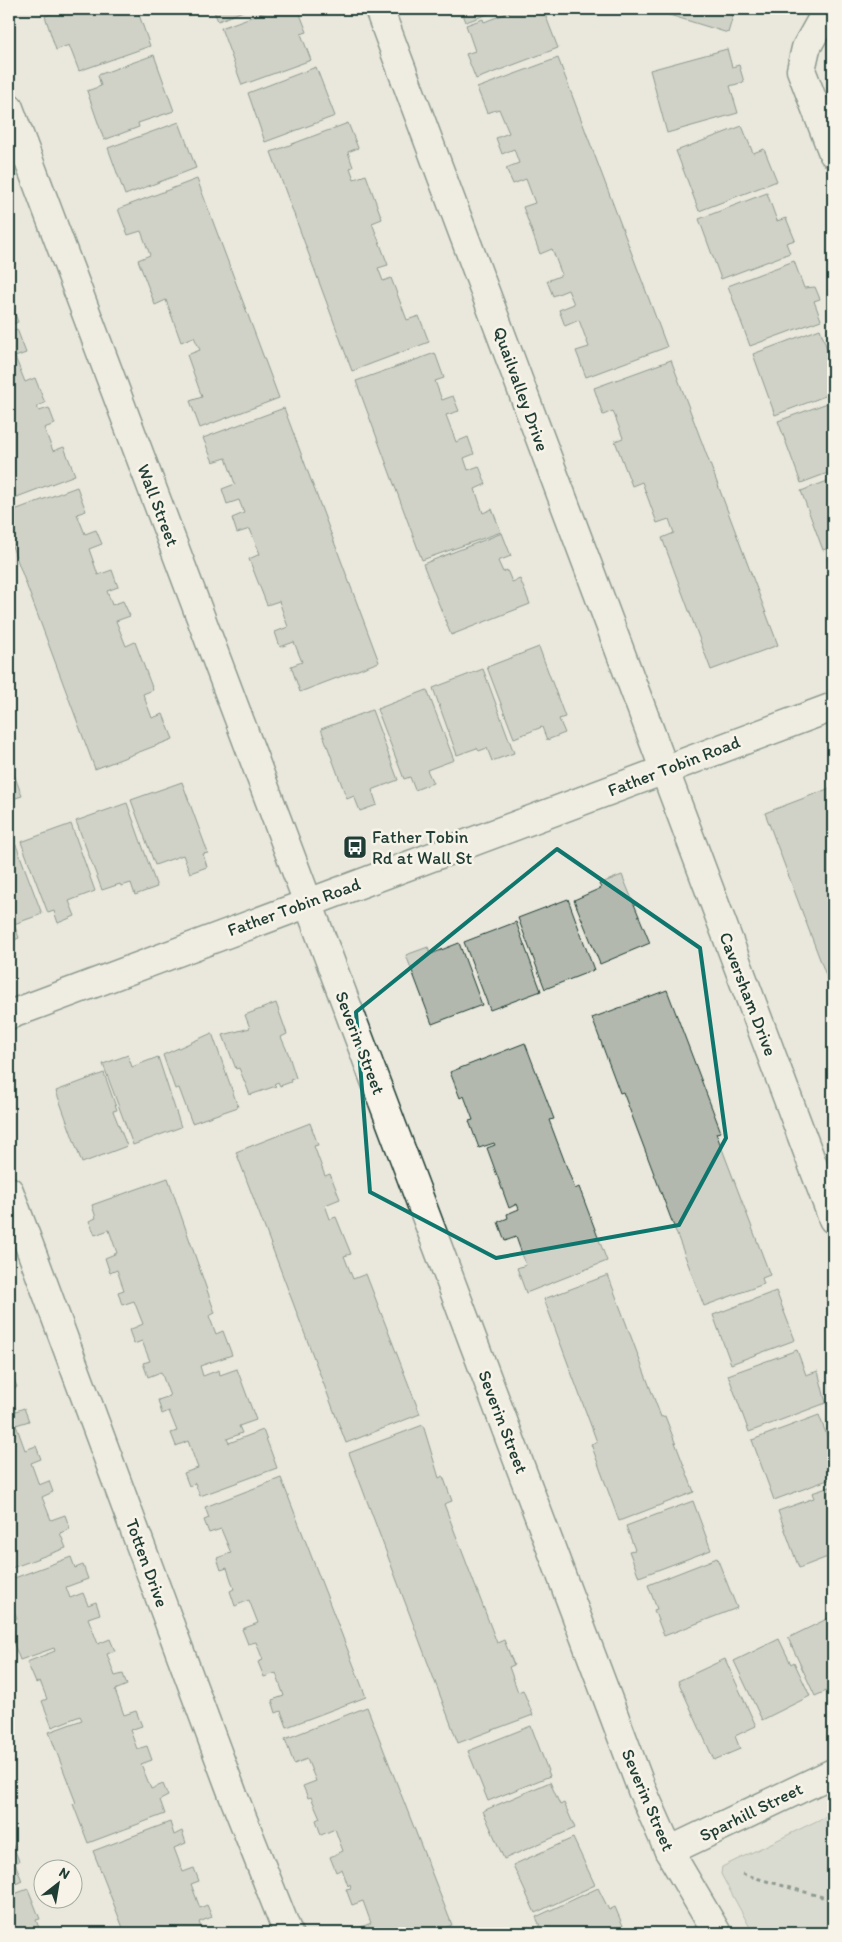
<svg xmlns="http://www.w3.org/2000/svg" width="842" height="1942" font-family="Itim,sans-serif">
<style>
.green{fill:#c8ccc1;stroke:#74847a}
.building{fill:#b2b8ae;stroke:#1f3d34}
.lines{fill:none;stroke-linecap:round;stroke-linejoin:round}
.minor-casing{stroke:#1f3d34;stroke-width:31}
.tertiary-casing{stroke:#1f3d34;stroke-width:31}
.path{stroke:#1f3d34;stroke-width:3;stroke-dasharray:4 4;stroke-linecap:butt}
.minor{stroke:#f7f3e8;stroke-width:28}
.tertiary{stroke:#f7f3e8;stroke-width:28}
.marked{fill:none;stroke:#0f766e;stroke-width:4;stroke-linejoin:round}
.labels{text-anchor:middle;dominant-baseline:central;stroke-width:5;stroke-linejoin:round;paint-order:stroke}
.street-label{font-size:18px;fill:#1f3d34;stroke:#f7f3e8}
.poi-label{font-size:18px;fill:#1f3d34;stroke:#f7f3e8;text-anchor:start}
</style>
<rect width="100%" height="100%" fill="#eae8dd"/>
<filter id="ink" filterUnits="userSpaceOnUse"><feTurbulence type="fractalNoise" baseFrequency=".02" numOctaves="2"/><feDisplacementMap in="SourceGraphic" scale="10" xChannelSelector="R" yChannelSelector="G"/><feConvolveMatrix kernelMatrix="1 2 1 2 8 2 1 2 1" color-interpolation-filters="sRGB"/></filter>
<g filter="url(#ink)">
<polygon class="green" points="833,1813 833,1933 753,1933 721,1874 722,1867"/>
<g class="building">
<polygon points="66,9 137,9 150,46 79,71 69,45 56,50 45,16"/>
<polygon points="213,9 248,9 218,21"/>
<polygon points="273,9 298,9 307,32 301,34 311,60 242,85 221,28"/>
<polygon points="461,9 502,9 466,22"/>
<polygon points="518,9 543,9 558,48 476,79 466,54 475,51 466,25 483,19 484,22"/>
<polygon points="650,9 735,9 728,33"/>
<polygon points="727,49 732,67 739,65 744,82 730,86 738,113 667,133 650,70"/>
<polygon points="154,55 174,111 138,123 139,127 104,140 87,91 101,86 98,75"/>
<polygon points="558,58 667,347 586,377 576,351 589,347 579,320 565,326 559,310 574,304 568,290 553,296 547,281 562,275 552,249 540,254 523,207 535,203 526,179 513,184 506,168 519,163 514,149 502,154 496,138 509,133 499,109 487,113 477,88"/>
<polygon points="316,67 335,116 265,142 248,93"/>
<polygon points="179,122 196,168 125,195 108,148"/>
<polygon points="348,123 358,148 348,152 353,167 350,168 354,179 366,175 382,219 372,223 388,265 378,268 383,281 391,278 407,320 419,316 429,342 352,371 271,152"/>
<polygon points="742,126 753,153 764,149 777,181 699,211 676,151"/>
<polygon points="197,179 279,398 200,428 190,401 202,397 187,355 200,350 194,337 181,342 166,300 155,305 138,260 150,255 141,231 128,235 118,209"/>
<polygon points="767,193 777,221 786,218 795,240 786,243 790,253 721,279 699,219"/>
<polygon points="794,261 804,288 815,287 820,299 814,301 821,320 750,346 728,286"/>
<polygon points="12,306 18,322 9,326 9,307"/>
<polygon points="17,329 26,353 15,357 25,382 35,378 45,403 37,406 39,411 49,408 55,424 44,428 53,451 64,447 75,475 9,500 9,332"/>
<polygon points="820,329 830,357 833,356 833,393 775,415 753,354"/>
<polygon points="435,353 444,378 435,381 442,400 453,396 459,411 446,415 456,442 468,437 474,454 464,458 468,470 479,466 486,484 475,489 483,513 492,509 501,532 422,560 356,381"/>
<polygon points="671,360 778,645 711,670 662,538 674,533 669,519 657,523 642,482 632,486 615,441 623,438 613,411 603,415 594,388"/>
<polygon points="833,401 833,471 801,483 778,421"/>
<polygon points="284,408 379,662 300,692 291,666 302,662 294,642 280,647 275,632 288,627 279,601 267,605 249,559 260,554 250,529 237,533 232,518 244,513 239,500 227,504 222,489 235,484 226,458 213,462 203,438"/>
<polygon points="833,479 833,546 823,550 801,491"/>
<polygon points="77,487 86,511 77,514 85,534 96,530 102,544 89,549 98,575 112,570 118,587 107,591 112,605 123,601 130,616 116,621 126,646 135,642 153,690 143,694 152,718 163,714 173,739 95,769 9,538 9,512"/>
<polygon points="502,533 511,556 498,561 503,572 507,570 512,582 520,579 530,604 451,635 423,564"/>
<polygon points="833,557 833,577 827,559"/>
<polygon points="539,647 565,717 559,719 565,733 547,740 542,727 514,738 487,667"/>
<polygon points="483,669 514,753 492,761 487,748 479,751 477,748 457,755 433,688"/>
<polygon points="427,690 454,760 427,770 433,783 415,790 410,777 404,779 377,709"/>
<polygon points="372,710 398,780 372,790 377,805 360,811 354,796 347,799 321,729"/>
<polygon points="9,761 22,796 9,800"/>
<polygon points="182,782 208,853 203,854 207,867 190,873 183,855 155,865 131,800"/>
<polygon points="833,787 833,1010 828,996 833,994 765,813"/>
<polygon points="127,803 157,887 135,895 131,883 121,886 120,884 102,890 76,821"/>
<polygon points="71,824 95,891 69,901 75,916 58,923 54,911 48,913 21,842"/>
<polygon points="16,845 42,914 14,924 19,938 9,942 9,847"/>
<polygon points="622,875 650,943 600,964 574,900 601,888 599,884"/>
<polygon points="568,899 594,970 545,989 518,918"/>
<polygon points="516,922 541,991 490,1010 464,942"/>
<polygon points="459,943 482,1005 432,1024 406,955 428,947 431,954"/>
<polygon points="667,990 721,1132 716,1133 770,1275 762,1278 764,1284 704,1306 623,1092 620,1093 592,1018"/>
<polygon points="276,1003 287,1034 281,1037 288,1053 296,1078 290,1080 291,1082 280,1086 278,1082 274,1084 276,1086 250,1095 239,1068 236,1069 223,1035 250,1028 245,1015"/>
<polygon points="212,1033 238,1107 192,1123 179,1088 175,1089 163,1055"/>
<polygon points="525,1043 554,1119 549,1120 575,1189 579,1187 607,1261 526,1293 517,1268 526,1265 516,1237 505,1241 498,1222 508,1218 507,1214 519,1209 517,1204 509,1208 487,1148 495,1145 494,1143 479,1148 469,1121 473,1120 464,1096 460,1098 450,1072"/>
<polygon points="128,1055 132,1067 158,1057 181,1127 133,1145 103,1064"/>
<polygon points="104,1073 117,1110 113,1111 127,1146 82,1163 56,1091"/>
<polygon points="310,1123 318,1145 314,1146 325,1176 330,1174 340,1199 325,1205 330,1219 336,1217 351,1254 344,1256 353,1279 366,1274 420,1414 346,1443 236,1152"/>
<polygon points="168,1178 215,1313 209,1316 216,1334 223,1331 232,1355 200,1366 203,1376 219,1370 220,1375 237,1369 256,1420 239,1426 242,1433 227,1439 229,1443 263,1430 277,1468 200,1496 195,1483 189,1486 184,1473 198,1468 188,1441 176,1446 171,1433 177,1431 169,1411 162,1414 158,1400 170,1396 161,1372 148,1377 143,1363 150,1361 142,1341 134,1344 129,1330 143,1324 134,1301 122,1305 118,1292 124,1290 117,1270 110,1273 105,1258 117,1253 109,1230 95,1235 89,1221 96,1218 92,1205"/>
<polygon points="608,1275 661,1417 665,1416 694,1492 619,1521 591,1444 597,1442 544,1299"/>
<polygon points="776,1291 795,1340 731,1364 713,1315"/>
<polygon points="797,1350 806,1375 818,1371 826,1403 749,1432 728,1375"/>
<polygon points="12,1375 17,1387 9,1390 16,1411 24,1408 29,1421 16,1425 25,1450 36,1446 41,1459 31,1463 39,1485 49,1481 53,1492 42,1497 51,1520 65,1515 70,1529 60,1533 66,1548 9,1569 9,1376"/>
<polygon points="819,1415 829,1441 833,1439 833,1478 774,1500 752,1440"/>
<polygon points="423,1425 439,1478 443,1476 452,1501 444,1504 497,1643 504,1640 514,1665 509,1667 518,1692 523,1690 533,1715 458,1743 349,1453"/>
<polygon points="281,1478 366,1697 287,1727 281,1711 276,1713 272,1700 284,1696 276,1673 264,1677 258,1662 263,1660 256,1642 248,1644 242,1629 258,1623 249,1600 235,1606 230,1591 234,1589 227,1568 221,1570 217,1558 231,1553 221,1529 209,1533 204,1520 209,1518 205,1507"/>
<polygon points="833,1486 833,1555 799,1568 778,1511 814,1498 812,1493"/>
<polygon points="693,1501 711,1550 639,1577 629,1551 635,1550 626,1526"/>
<polygon points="71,1557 75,1568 83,1565 88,1579 66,1587 70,1598 83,1593 88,1605 96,1602 100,1614 88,1618 98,1644 110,1639 115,1651 107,1654 115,1676 123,1674 127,1685 115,1690 124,1715 136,1711 142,1726 130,1730 137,1749 147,1746 152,1760 141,1764 151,1789 163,1784 168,1796 160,1800 165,1814 88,1843 73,1804 76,1803 49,1732 82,1720 80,1716 52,1727 42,1701 47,1699 40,1681 36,1683 27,1662 55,1651 54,1648 20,1660 9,1631 9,1622 17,1618 9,1598 9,1580"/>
<polygon points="717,1558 737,1608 664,1636 654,1610 657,1609 648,1585"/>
<polygon points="833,1616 833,1688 815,1696 788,1638"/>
<polygon points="779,1639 791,1664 794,1662 810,1696 762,1720 734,1661"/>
<polygon points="725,1659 756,1726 735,1736 740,1749 714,1760 678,1681"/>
<polygon points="367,1707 452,1925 432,1933 361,1933 359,1928 371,1923 363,1901 352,1905 346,1889 351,1888 350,1884 348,1886 342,1869 336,1872 330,1857 343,1851 335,1829 321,1835 316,1820 320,1818 311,1797 308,1798 303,1786 316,1781 307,1759 294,1764 285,1739"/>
<polygon points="531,1726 550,1776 488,1801 468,1751"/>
<polygon points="550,1782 560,1805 564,1803 575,1828 504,1859 483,1811"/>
<polygon points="170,1822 174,1835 182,1831 186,1843 174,1848 183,1872 194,1868 199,1881 191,1884 200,1908 207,1905 212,1917 199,1922 203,1933 125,1933 93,1851"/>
<polygon points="573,1838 595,1885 535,1913 513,1865"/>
<polygon points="11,1841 19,1861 15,1863 22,1881 9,1887 9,1842"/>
<polygon points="598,1888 609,1910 615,1907 626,1933 543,1933 536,1917"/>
<polygon points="28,1889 40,1919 36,1920 41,1933 9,1933 9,1896"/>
</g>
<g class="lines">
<g class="minor-casing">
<g id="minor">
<polyline points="379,9 833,1219"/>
<polyline points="833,19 820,23 806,48 801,70 833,153"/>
<polyline points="9,108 642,1790 669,1851 717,1933"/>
<polyline points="9,1191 233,1795 288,1933"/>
<polyline points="669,1851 833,1773"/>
</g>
</g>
<g class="tertiary-casing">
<polyline id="tertiary" points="9,1015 833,707"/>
</g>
<polyline class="path" points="742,1874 833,1900"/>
<use href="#minor" class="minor"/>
<use href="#tertiary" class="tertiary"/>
</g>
</g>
<path d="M0 0H842V1942H0ZM 557,849 L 700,948 L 726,1138 L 679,1225 L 496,1258 L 370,1192 L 356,1012 Z" fill="#eae8dd" fill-opacity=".55" fill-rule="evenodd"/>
<path class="marked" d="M 557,849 L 700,948 L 726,1138 L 679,1225 L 496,1258 L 370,1192 L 356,1012 Z"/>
<defs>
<g id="bus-square" transform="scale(1.25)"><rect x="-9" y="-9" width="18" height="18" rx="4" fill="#1f3d34" stroke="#f7f3e8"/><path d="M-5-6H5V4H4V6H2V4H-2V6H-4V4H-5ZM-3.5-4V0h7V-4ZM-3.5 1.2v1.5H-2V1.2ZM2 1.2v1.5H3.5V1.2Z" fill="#fff"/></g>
</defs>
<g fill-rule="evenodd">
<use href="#bus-square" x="355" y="847"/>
</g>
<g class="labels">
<g class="street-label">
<text transform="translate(521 389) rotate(70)">Quailvalley Drive</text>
<text transform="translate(158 505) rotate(69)">Wall Street</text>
<text transform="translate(674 766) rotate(-21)">Father Tobin Road</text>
<text transform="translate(294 907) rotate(-20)">Father Tobin Road</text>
<text transform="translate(748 994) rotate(69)">Caversham Drive</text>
<text transform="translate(360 1043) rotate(69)">Severin Street</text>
<text transform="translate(503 1422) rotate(69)">Severin Street</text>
<text transform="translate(147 1563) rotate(70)">Totten Drive</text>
<text transform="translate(648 1800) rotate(67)">Severin Street</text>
<text transform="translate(751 1812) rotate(-26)">Sparhill Street</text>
</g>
<g class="poi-label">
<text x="372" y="837">Father Tobin<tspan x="372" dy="21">Rd at Wall St</tspan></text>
</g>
</g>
<rect width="842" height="1942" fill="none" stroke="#f7f3e8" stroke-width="30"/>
<rect x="15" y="15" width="812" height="1912" fill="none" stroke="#1f3d34" stroke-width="2" filter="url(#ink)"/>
<g transform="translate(58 1884) rotate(31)"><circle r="24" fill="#f7f3e8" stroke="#a1aaa0"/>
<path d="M0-4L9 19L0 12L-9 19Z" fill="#1f3d34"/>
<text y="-8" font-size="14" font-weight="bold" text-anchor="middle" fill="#1f3d34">N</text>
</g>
</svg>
